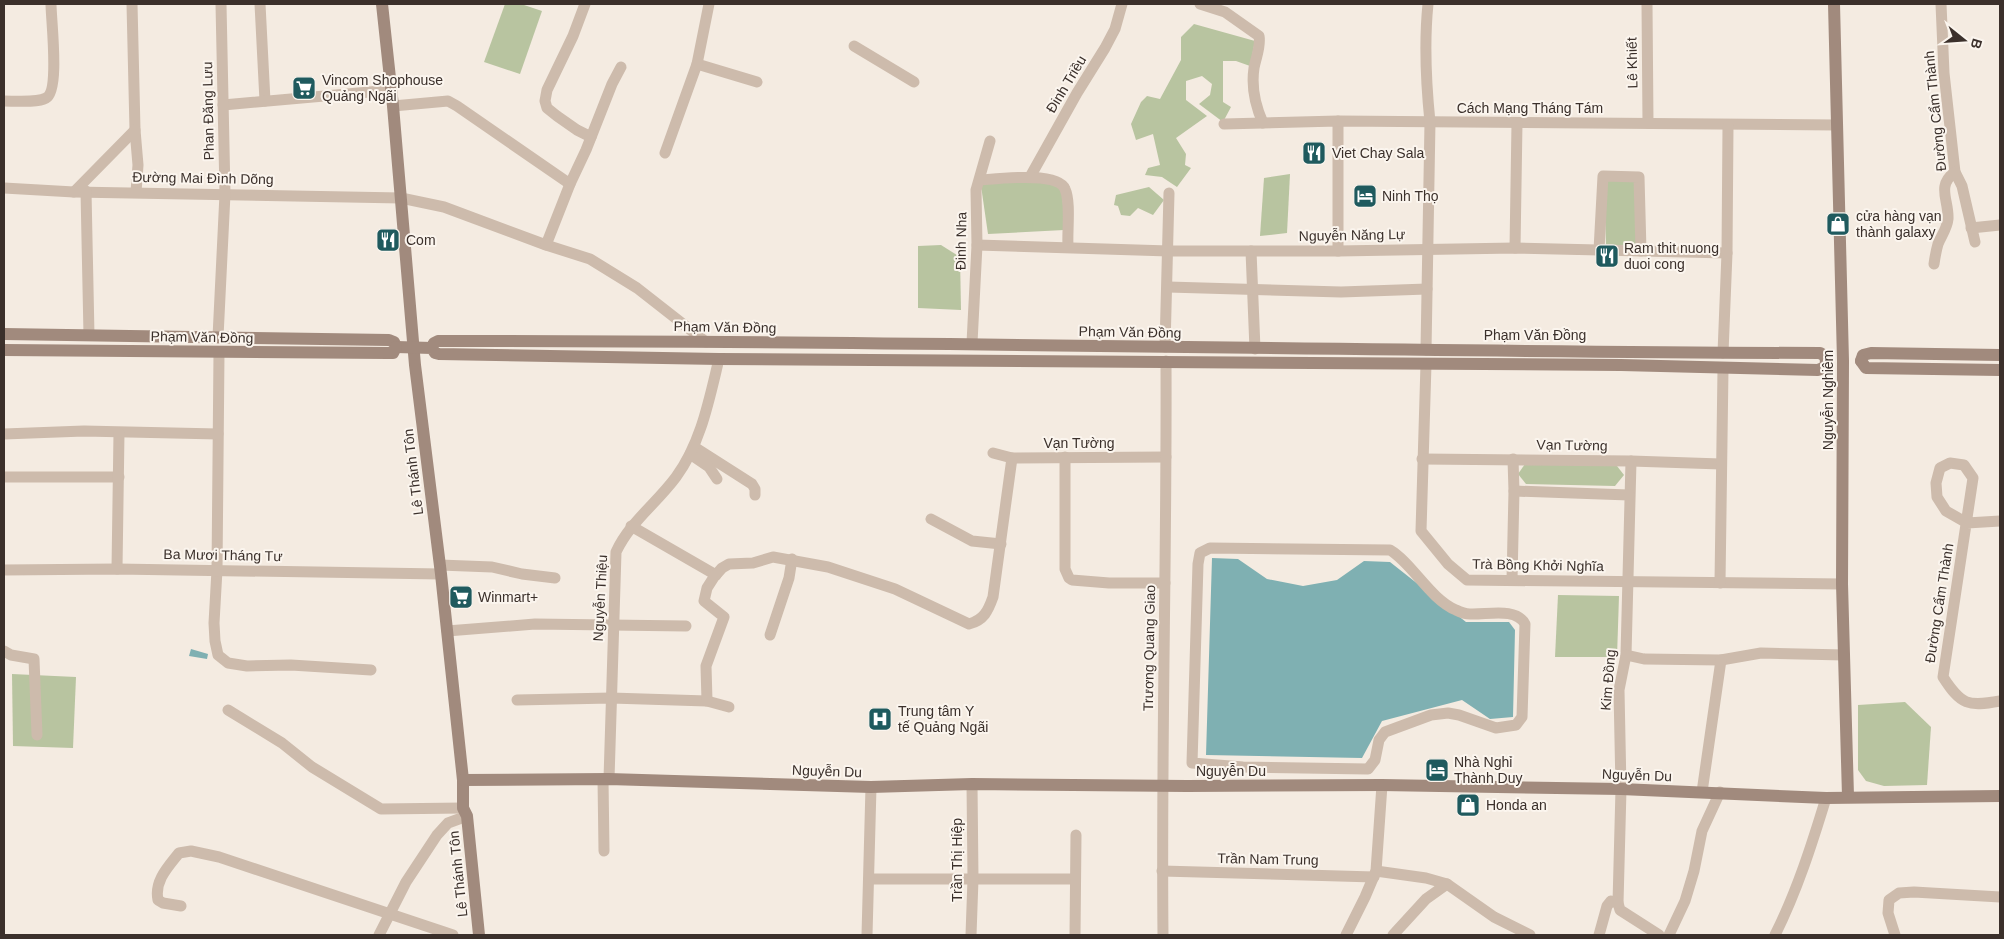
<svg xmlns="http://www.w3.org/2000/svg" width="2004" height="939" font-family="Helvetica,sans-serif">
<style>
.green{fill:#b8c4a0}
.water{fill:#7fb0b2}
.lines{fill:none;stroke-linecap:round;stroke-linejoin:round}
.street{stroke:#cdbbac;stroke-width:11}
.secondary{stroke:#a18a7d;stroke-width:12}
.labels{text-anchor:middle;dominant-baseline:central;stroke-width:4;stroke-linejoin:round;paint-order:stroke}
.street-label{font-size:14px;fill:#3b302b;stroke:#fbf5ee}
.poi-label{font-size:14px;fill:#3b302b;stroke:#fbf5ee;text-anchor:start}
</style>
<rect width="100%" height="100%" fill="#f4ebe1"/>
<g class="green">
<polygon points="505,4 521,4 542,11 520,74 484,62"/>
<polygon points="1194,24 1255,41 1250,66 1236,61 1223,61 1223,102 1231,107 1223,122 1199,104 1210,95 1212,84 1202,76 1186,81 1186,100 1207,116 1176,138 1186,154 1185,165 1191,168 1177,187 1162,177 1145,175 1148,168 1160,165 1153,134 1136,140 1131,124 1141,102 1147,96 1160,99 1181,60 1181,37"/>
<polygon points="1290,174 1287,233 1260,236 1264,178"/>
<polygon points="1604,177 1644,178 1644,245 1606,245"/>
<polygon points="980,179 1062,180 1064,230 988,234"/>
<polygon points="1149,187 1164,200 1153,215 1138,208 1130,216 1121,215 1118,206 1114,205 1116,195"/>
<polygon points="941,245 960,257 961,310 918,308 918,246"/>
<polygon points="1525,464 1617,466 1624,475 1615,486 1526,484 1518,474"/>
<polygon points="1558,595 1619,596 1617,657 1555,657"/>
<polygon points="12,674 76,677 73,748 13,746"/>
<polygon points="1905,702 1931,727 1927,785 1884,786 1866,781 1858,770 1858,705"/>
</g>
<g class="water">
<polygon points="1212,558 1238,559 1267,579 1303,586 1337,580 1364,561 1390,562 1466,622 1509,622 1515,630 1513,717 1490,719 1462,700 1382,721 1362,758 1206,755"/>
<polygon points="191,649 208,654 207,659 189,656"/>
</g>
<g class="lines">
<g class="street">
<polyline points="132,4 135,130 138,165 136,192"/>
<polyline points="260,4 265,101"/>
<polyline points="585,4 573,36 547,90 545,101 547,108 557,116 577,130 591,137"/>
<path d="M 1200,4 L 1225,12 L 1259,36 C 1261,47 1256,57 1254,68 C 1251,88 1255,105 1263,123"/>
<polyline points="1647,4 1648,123"/>
<polyline points="1941,4 1944,73 1955,172 1962,186 1975,242"/>
<polyline points="854,46 914,82"/>
<polyline points="697,64 757,82"/>
<path d="M 4,101 C 14,101 38,103 46,98 C 60,91 51,20 51,4"/>
<polyline points="223,105 392,90"/>
<polyline points="393,106 448,101 457,106 570,184"/>
<polyline points="1338,121 1338,251"/>
<polyline points="1224,124 1338,121 1837,125"/>
<polyline points="665,153 697,64 709,4"/>
<polyline points="1030,177 1077,93 1105,48 1115,29 1122,4"/>
<path d="M 980,180 C 996,179 1058,171 1065,189 C 1071,202 1067,231 1068,246"/>
<polyline points="4,188 74,192 401,198 444,207 546,245 590,259 637,288 706,342"/>
<polyline points="86,191 89,335"/>
<polyline points="74,192 135,130"/>
<polyline points="1971,228 2000,225"/>
<polyline points="546,245 570,184 586,150 612,84 621,67"/>
<polyline points="977,245 1169,251 1338,251 1515,248 1727,253"/>
<polyline points="1515,248 1517,123"/>
<polyline points="1599,250 1603,176 1639,177 1641,251"/>
<polyline points="1251,251 1255,349"/>
<path d="M 1934,264 C 1935,257 1936,251 1938,244 C 1941,236 1947,229 1948,219 C 1949,200 1936,186 1955,172"/>
<polyline points="1168,287 1341,292 1427,289"/>
<polyline points="218,337 225,194 221,4"/>
<polyline points="972,343 977,245 976,190 990,141"/>
<polyline points="1165,347 1169,193"/>
<path d="M 1426,350 L 1430,122 C 1426,83 1424,43 1428,4"/>
<polyline points="219,353 217,570 214,623 215,641 218,655 228,663 247,666 291,665 371,670"/>
<polyline points="1723,353 1727,253 1728,126"/>
<polyline points="1426,364 1421,531 1448,564 1467,580 1842,584"/>
<polyline points="4,434 84,431 218,434"/>
<polyline points="694,447 752,484 755,489 755,495"/>
<polyline points="993,453 1012,458 1166,457"/>
<polyline points="690,454 709,467 717,479"/>
<polyline points="1065,457 1065,569 1069,578 1072,580 1109,583 1165,583"/>
<polyline points="1422,459 1631,461 1721,464"/>
<polyline points="1631,461 1626,655 1619,690 1621,789 1618,903 1620,910 1659,935"/>
<polyline points="4,477 119,477"/>
<polyline points="1514,491 1629,495"/>
<polyline points="931,519 972,541 1001,544"/>
<path d="M 2000,521 L 1967,523 L 1946,511 L 1937,497 L 1936,483 L 1940,468 L 1950,463 L 1964,465 L 1973,478 L 1943,677 C 1961,705 1968,707 2000,701"/>
<polyline points="631,526 716,575"/>
<path d="M 1210,548 L 1390,550 C 1412,563 1430,599 1456,610 C 1460,612 1466,614 1470,614 C 1487,615 1516,607 1525,624 L 1522,717 L 1516,725 L 1496,728 L 1459,715 L 1448,713 L 1431,715 L 1385,732 L 1379,740 L 1375,760 L 1368,769 L 1243,767 L 1192,763 L 1198,564 L 1200,553 Z"/>
<polyline points="440,565 492,567 522,574 555,578"/>
<polyline points="117,569 119,433"/>
<polyline points="4,570 117,569 441,574"/>
<polyline points="1512,580 1514,491 1513,459"/>
<polyline points="1720,583 1723,369"/>
<polyline points="447,631 535,624 686,626"/>
<polyline points="770,635 789,578 792,559"/>
<polyline points="4,651 11,655 34,659 37,735"/>
<polyline points="1626,655 1644,659 1721,660 1761,653 1844,655"/>
<polyline points="517,700 611,698 707,701 729,707"/>
<path d="M 707,701 L 706,666 L 724,617 L 704,601 L 707,588 L 714,577 L 722,568 L 729,564 L 753,563 L 773,557 L 828,567 L 895,589 L 969,624 C 984,620 988,611 993,597 L 1012,458"/>
<polyline points="228,710 282,743 312,767 381,809 463,808"/>
<polyline points="603,779 604,851"/>
<path d="M 609,779 L 616,552 C 630,522 656,504 676,477 C 701,443 709,400 719,359"/>
<polyline points="1702,792 1721,660"/>
<polyline points="1162,871 1374,877"/>
<polyline points="1376,871 1426,878 1447,884 1494,917 1530,935"/>
<polyline points="869,879 1075,879"/>
<path d="M 181,906 L 163,903 L 158,900 C 154,881 168,867 179,853 L 191,851 L 219,857 L 453,935"/>
<polyline points="379,935 406,882 437,835 448,823 467,816"/>
<polyline points="867,935 871,787"/>
<polyline points="971,935 973,879 972,784"/>
<polyline points="1075,935 1076,835"/>
<path d="M 1163,935 C 1161,744 1167,552 1166,361"/>
<polyline points="1346,935 1365,897 1376,871 1382,785"/>
<polyline points="1393,935 1426,899 1447,884"/>
<polyline points="1599,935 1607,906 1611,901 1618,903"/>
<polyline points="1669,935 1685,901 1694,871 1702,831 1720,792"/>
<path d="M 1775,935 C 1797,891 1812,844 1826,798"/>
<polyline points="1895,935 1888,913 1889,900 1899,893 1914,892 2000,897"/>
</g>
<g class="secondary">
<polyline points="382,4 393,106 415,365 441,574 463,780 463,808 467,816 479,935"/>
<polyline points="1834,4 1843,361 1842,584 1848,796"/>
<polyline points="4,334 389,340 394,342 396,347"/>
<path d="M 396,347 L 432,348 L 435,353 L 439,354 L 719,359 L 1621,365 L 1818,370 L 1825,367 L 1826,361 L 1825,356 L 1820,353 C 1359,352 899,340 438,341 L 434,343 L 432,348"/>
<polyline points="4,350 388,353 393,353 396,347"/>
<polyline points="1861,361 1863,355 1871,353 2000,355"/>
<polyline points="1861,361 1866,368 2000,370"/>
<polyline points="463,780 609,779 871,787 972,784 1187,786 1382,785 1621,789 1826,798 2000,796"/>
</g>
</g>
<defs>
<g id="supermarket-square" transform="scale(1.25)"><rect x="-9" y="-9" width="18" height="18" rx="4" fill="#1f5a5e" stroke="#fbf5ee"/><path d="M-6-5.5h2.5l.6 2H6L4.5 2H-2.5L-4.4-4H-6ZM-1.5 3.2a1.3 1.3 0 1 0 .1 0ZM3 3.2a1.3 1.3 0 1 0 .1 0Z" fill="#fff"/></g>
<g id="restaurant-square" transform="scale(1.25)"><rect x="-9" y="-9" width="18" height="18" rx="4" fill="#1f5a5e" stroke="#fbf5ee"/><path d="M-5-6h1v4h1v-4h1v4h1v-4h1v5L-1.5 .5V6h-2V.5L-5-1ZM5-6V6H3V1.5H1.5Q1.5-4 5-6Z" fill="#fff"/></g>
<g id="hotel-square" transform="scale(1.25)"><rect x="-9" y="-9" width="18" height="18" rx="4" fill="#1f5a5e" stroke="#fbf5ee"/><path d="M-6-4.5h1.5V1H6V5H4.5V3h-9V5H-6ZM-4 0a1.8 1.8 0 1 1 3.6 0ZM.5 0V-2.5h3Q6-2.5 6 0Z" fill="#fff"/></g>
<g id="shop-square" transform="scale(1.25)"><rect x="-9" y="-9" width="18" height="18" rx="4" fill="#1f5a5e" stroke="#fbf5ee"/><path d="M-5-2.5h2.3a2.7 3.5 0 0 1 5.4 0H5L5.5 6h-11ZM-1.5-2.5h3a1.5 2.3 0 0 0-3 0Z" fill="#fff"/></g>
<g id="hospital-square" transform="scale(1.25)"><rect x="-9" y="-9" width="18" height="18" rx="4" fill="#1f5a5e" stroke="#fbf5ee"/><path d="M-5-5h3v3.5h4V-5h3V5h-3V1.5h-4V5h-3Z" fill="#fff"/></g>
</defs>
<g fill-rule="evenodd">
<use href="#supermarket-square" x="304" y="88"/>
<use href="#restaurant-square" x="1314" y="153"/>
<use href="#hotel-square" x="1365" y="196"/>
<use href="#shop-square" x="1838" y="224"/>
<use href="#restaurant-square" x="388" y="240"/>
<use href="#restaurant-square" x="1607" y="256"/>
<use href="#supermarket-square" x="461" y="597"/>
<use href="#hospital-square" x="880" y="719"/>
<use href="#hotel-square" x="1437" y="770"/>
<use href="#shop-square" x="1468" y="805"/>
</g>
<g class="labels">
<g class="street-label">
<text transform="translate(1632 63) rotate(-91)">Lê Khiết</text>
<text transform="translate(1066 84) rotate(-59)">Đinh Triều</text>
<text x="1530" y="108">Cách Mạng Tháng Tám</text>
<text transform="translate(208 111) rotate(-91)">Phan Đăng Lưu</text>
<text transform="translate(1935 111) rotate(-96)">Đường Cẩm Thành</text>
<text transform="translate(203 178) rotate(1)">Đường Mai Đình Dõng</text>
<text transform="translate(1352 235) rotate(-1)">Nguyễn Năng Lự</text>
<text transform="translate(961 241) rotate(-89)">Đinh Nha</text>
<text transform="translate(725 327) rotate(1)">Phạm Văn Đồng</text>
<text transform="translate(1130 332) rotate(1)">Phạm Văn Đồng</text>
<text x="1535" y="335">Phạm Văn Đồng</text>
<text transform="translate(202 337) rotate(1)">Phạm Văn Đồng</text>
<text transform="translate(1828 400) rotate(-90)">Nguyễn Nghiêm</text>
<text x="1079" y="443">Vạn Tường</text>
<text transform="translate(1572 445) rotate(1)">Vạn Tường</text>
<text transform="translate(413 472) rotate(-97)">Lê Thánh Tôn</text>
<text transform="translate(223 555) rotate(1)">Ba Mươi Tháng Tư</text>
<text transform="translate(1538 565) rotate(1)">Trà Bồng Khởi Nghĩa</text>
<text transform="translate(600 598) rotate(-87)">Nguyễn Thiệu</text>
<text transform="translate(1939 603) rotate(-81)">Đường Cẩm Thành</text>
<text transform="translate(1149 648) rotate(-89)">Trương Quang Giao</text>
<text transform="translate(1608 680) rotate(-85)">Kim Đồng</text>
<text transform="translate(827 771) rotate(2)">Nguyễn Du</text>
<text x="1231" y="771">Nguyễn Du</text>
<text transform="translate(1637 775) rotate(2)">Nguyễn Du</text>
<text transform="translate(1268 859) rotate(1)">Trần Nam Trung</text>
<text transform="translate(957 860) rotate(-90)">Trần Thị Hiệp</text>
<text transform="translate(458 874) rotate(-96)">Lê Thánh Tôn</text>
</g>
<g class="poi-label">
<text x="322" y="80">Vincom Shophouse<tspan x="322" dy="16">Quảng Ngãi</tspan></text>
<text x="1332" y="153">Viet Chay Sala</text>
<text x="1382" y="196">Ninh Thọ</text>
<text x="1856" y="216">cửa hàng vạn<tspan x="1856" dy="16">thành galaxy</tspan></text>
<text x="406" y="240">Com</text>
<text x="1624" y="248">Ram thit nuong<tspan x="1624" dy="16">duoi cong</tspan></text>
<text x="478" y="597">Winmart+</text>
<text x="898" y="711">Trung tâm Y<tspan x="898" dy="16">tế Quảng Ngãi</tspan></text>
<text x="1454" y="762">Nhà Nghỉ<tspan x="1454" dy="16">Thành Duy</tspan></text>
<text x="1486" y="805">Honda an</text>
</g>
</g>
<rect width="2004" height="939" fill="none" stroke="#3b302b" stroke-width="10"/>
<g transform="translate(1964 40) rotate(107)" stroke="#fbf5ee" stroke-width="4" paint-order="stroke">
<path d="M0-4L9 19L0 12L-9 19Z" fill="#3b302b"/>
<text y="-8" font-size="14" font-weight="bold" text-anchor="middle" fill="#3b302b">B</text>
</g>
</svg>
